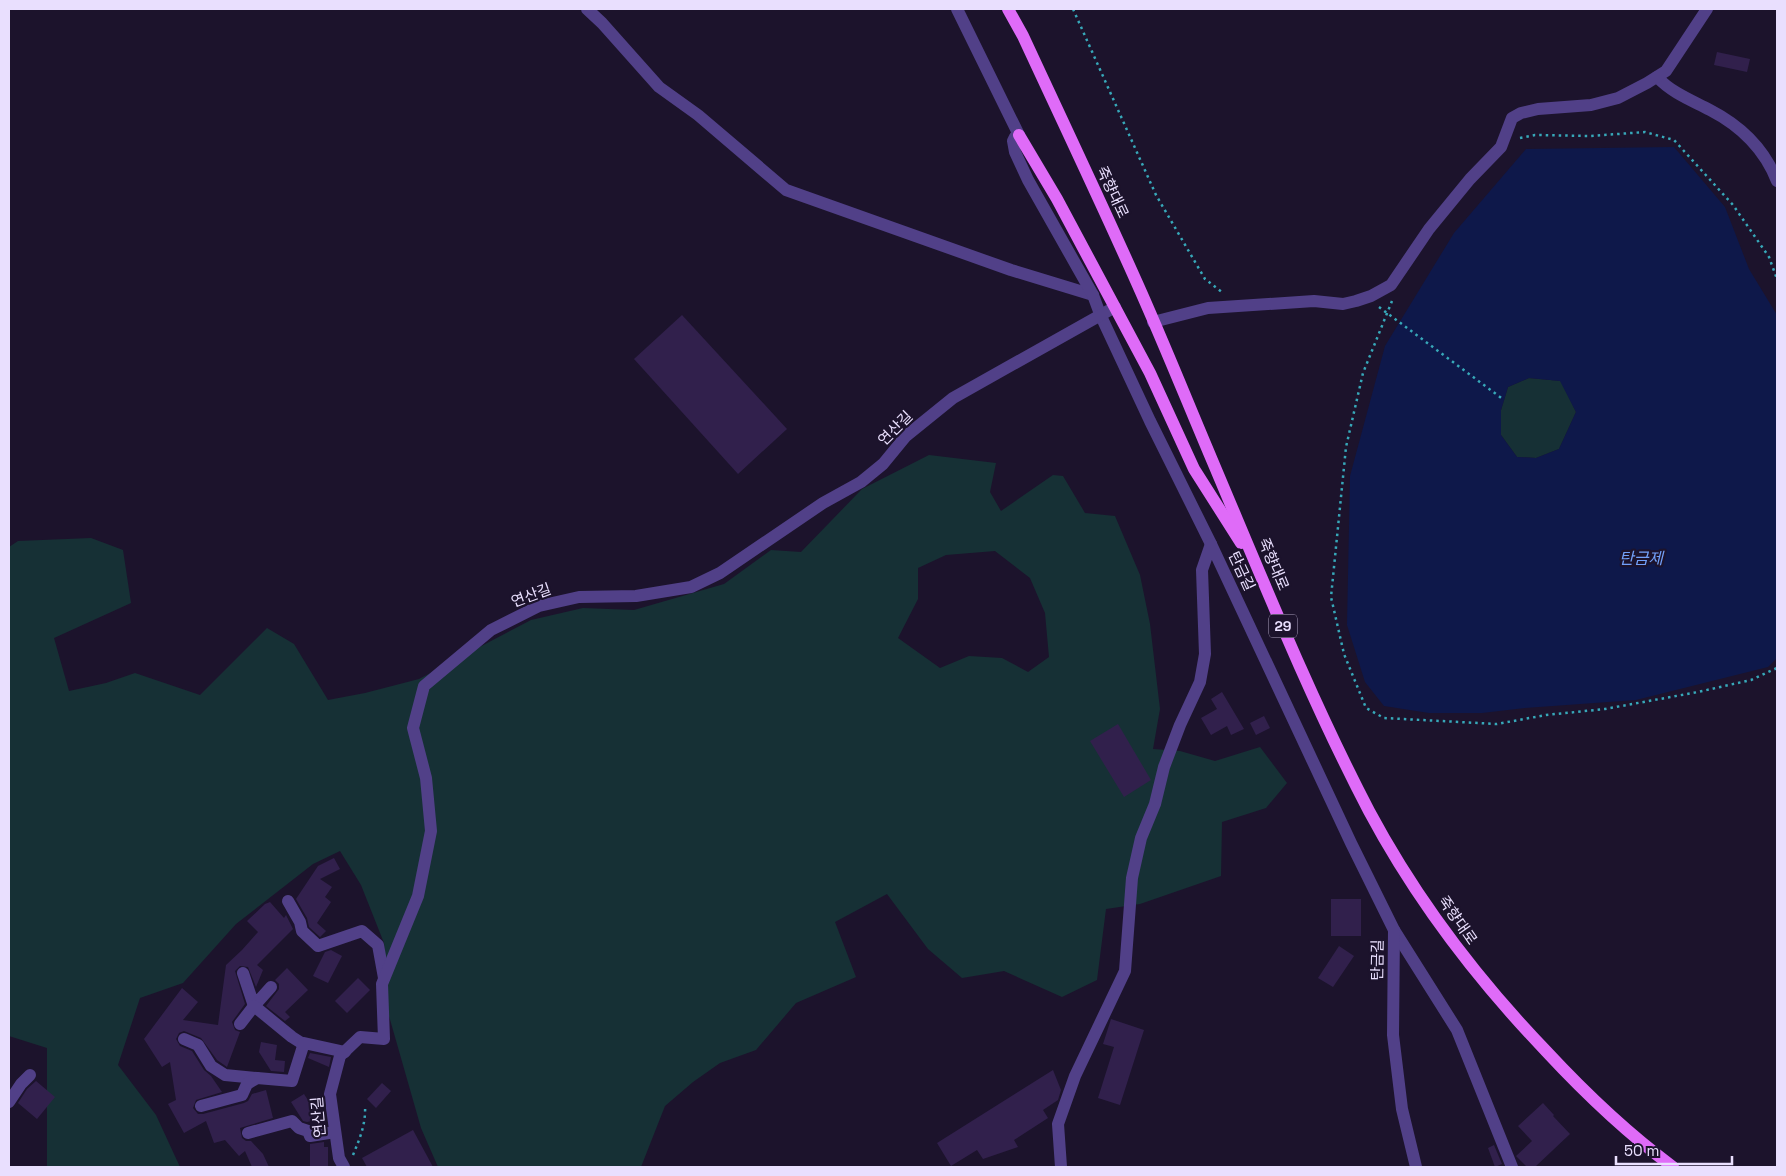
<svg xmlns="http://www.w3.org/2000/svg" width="1786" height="1176" font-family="'Space Grotesk','Noto Sans KR',sans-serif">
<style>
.green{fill:#163035;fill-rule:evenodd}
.water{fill:#0e184a;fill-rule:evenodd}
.building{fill:#31204c}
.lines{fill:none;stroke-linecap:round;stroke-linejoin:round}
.path{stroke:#37a8b9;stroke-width:2.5;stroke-dasharray:2.5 4;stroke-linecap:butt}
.minor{stroke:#514088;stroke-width:12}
.major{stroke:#df6bf8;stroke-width:12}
.labels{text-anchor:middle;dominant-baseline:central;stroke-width:4.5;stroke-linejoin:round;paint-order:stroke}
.shield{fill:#1c132c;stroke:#aca2bf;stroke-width:1}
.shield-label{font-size:14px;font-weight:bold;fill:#e9dffe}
.street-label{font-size:15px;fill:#e9dffe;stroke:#1c132c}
.water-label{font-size:16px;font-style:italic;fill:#72a0f9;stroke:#1c132c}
</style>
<rect width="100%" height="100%" fill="#1c132c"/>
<g class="green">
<polygon points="1529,378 1561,381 1576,412 1559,449 1536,458 1517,457 1501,435 1501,410 1508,387"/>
<path d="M 929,455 L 996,463 L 990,492 L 1001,511 L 1053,475 L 1063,476 L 1085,513 L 1115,516 L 1140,575 L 1150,624 L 1160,709 L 1153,749 L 1180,751 L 1215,761 L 1260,747 L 1287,783 L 1266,808 L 1222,822 L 1221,876 L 1140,904 L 1106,909 L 1097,980 L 1062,997 L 1004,971 L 962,978 L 928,949 L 887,894 L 835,922 L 856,977 L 796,1003 L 756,1050 L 720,1063 L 693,1082 L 665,1106 L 641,1167 L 438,1167 L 421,1128 L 387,1009 L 384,943 L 361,885 L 340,851 L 313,864 L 236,924 L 183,983 L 140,998 L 118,1065 L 156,1115 L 180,1167 L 47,1167 L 47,1048 L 9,1036 L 9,547 L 18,541 L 91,538 L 123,550 L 131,603 L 54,638 L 69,691 L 106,683 L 135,673 L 200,695 L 267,628 L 294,644 L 328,700 L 365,693 L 419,679 L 531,620 L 583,608 L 634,610 L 724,584 L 771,550 L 801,552 L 862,489 ZM 995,551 L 1030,578 L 1045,613 L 1049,657 L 1028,672 L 1002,658 L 969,656 L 940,668 L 898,638 L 918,599 L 918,568 L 946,555 Z"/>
</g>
<path class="water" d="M 1674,147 L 1725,207 L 1749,269 L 1777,315 L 1777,658 L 1768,667 L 1636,700 L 1525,708 L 1482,713 L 1429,713 L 1384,706 L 1365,682 L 1347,625 L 1350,476 L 1385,346 L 1454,233 L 1526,149 ZM 1529,378 L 1560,381 L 1576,412 L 1559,449 L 1536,458 L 1517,457 L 1501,435 L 1501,410 L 1508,387 Z"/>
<g class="building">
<polygon points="1717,52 1750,59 1747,72 1714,65"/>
<polygon points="682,315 787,429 738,474 634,359"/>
<polygon points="1222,692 1244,729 1231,735 1227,726 1211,735 1201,718 1217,709 1211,699"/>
<polygon points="1264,716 1270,728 1256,735 1250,723"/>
<polygon points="1118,724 1151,780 1124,797 1090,741"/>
<polygon points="334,858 340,869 320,879 332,887 325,897 331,902 317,923 326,931 320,937 309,927 307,918 296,899 318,866"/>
<rect x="1331" y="899" width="30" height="37"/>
<polygon points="270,902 284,918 286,915 293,929 257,965 263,970 256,987 248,967 240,966 235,971 245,1004 232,1022 235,1030 240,1032 227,1067 217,1060 201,1038 184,1031 179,1033 176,1039 180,1046 192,1051 204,1070 211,1076 222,1092 196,1100 193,1108 198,1114 203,1114 244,1103 248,1101 252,1094 266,1090 273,1118 240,1128 242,1138 246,1141 251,1141 263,1154 269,1167 252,1167 245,1151 239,1156 225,1140 214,1143 206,1121 184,1133 168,1104 176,1100 170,1062 162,1067 144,1039 182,988 198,1002 183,1020 218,1025 226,965 242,950 258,932 247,921 265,904"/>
<polygon points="1339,946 1354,956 1333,987 1318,978"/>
<polygon points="331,950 342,956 328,983 313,976 325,952"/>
<polygon points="287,968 308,990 285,1012 290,1017 285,1021 266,1006 279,989 279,984 275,980"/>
<polygon points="358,978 370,990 347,1013 335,1001"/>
<polygon points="1111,1019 1144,1030 1120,1105 1098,1098 1114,1047 1103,1044"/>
<polygon points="261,1042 277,1045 275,1060 285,1061 284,1072 271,1071 259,1052"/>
<polygon points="310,1053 331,1057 329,1067 308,1058"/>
<polygon points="1053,1070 1061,1090 1058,1100 1043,1110 1048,1118 1014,1140 1018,1147 983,1159 977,1150 951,1166 937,1143"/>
<polygon points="36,1081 55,1097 37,1119 18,1103 27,1089"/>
<polygon points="382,1083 391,1091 376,1108 367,1099"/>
<polygon points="304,1094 320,1119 307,1122 303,1121 291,1102"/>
<polygon points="1543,1103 1554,1115 1553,1116 1570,1134 1535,1167 1527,1167 1516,1156 1532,1141 1518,1126"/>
<polygon points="413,1130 433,1167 367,1167 362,1158"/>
<polygon points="324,1142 324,1147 328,1147 328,1167 310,1167 310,1144"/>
<polygon points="1494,1145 1502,1164 1495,1167 1488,1148"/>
</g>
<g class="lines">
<g class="path">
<polyline points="1073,9 1156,195 1205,279 1223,293"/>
<polyline points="1520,138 1535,135 1591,136 1645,132 1674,140 1733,205 1769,257 1777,279"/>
<polyline points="1392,301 1363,373 1346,447 1331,597 1344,654 1366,708 1384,718 1497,724 1546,715 1605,709 1698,692 1751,680 1777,668"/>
<polyline points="1379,307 1504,400"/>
<path d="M 353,1155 C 360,1138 366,1124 365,1105"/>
</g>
<g class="minor">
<polyline points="587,9 602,23 659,87 698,115 786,190 1011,270 1093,295"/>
<polyline points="957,9 1019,135 1015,137 1013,141 1015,152 1028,180 1093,295 1100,314 1150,421 1211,544"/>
<path d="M 1657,77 C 1672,93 1691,100 1710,110 C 1741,126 1764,148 1777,181"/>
<polyline points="1153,322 1208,308 1314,301 1343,304 1356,301 1371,296 1391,285 1429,229 1470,179 1501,147 1512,118 1521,113 1538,109 1591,105 1618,98 1647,83 1666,71 1707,9"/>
<polyline points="288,901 300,922 302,931 318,946 362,931 378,945 384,978"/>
<polyline points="1394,930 1457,1030 1512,1167"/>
<polyline points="243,973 254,1006 271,987"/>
<polyline points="240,1024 254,1006 292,1037 303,1044"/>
<polyline points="184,1039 198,1045 211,1066 225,1075 257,1078"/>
<polyline points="9,1102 21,1084 30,1075"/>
<polyline points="201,1106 242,1095 247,1084 257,1078 292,1081 304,1043 345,1052"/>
<polyline points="248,1133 292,1121 299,1128 308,1131 310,1136 335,1132"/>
<polyline points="344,1167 339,1158 330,1094 340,1056 360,1037 384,1039 382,984 418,896 431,831 426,778 413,728 424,686 491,630 539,606 579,597 636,596 691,587 720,573 823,503 861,482 883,464 906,436 953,398 1115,307"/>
<polyline points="1061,1167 1058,1124 1075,1076 1125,971 1132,878 1141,838 1155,804 1164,767 1180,725 1200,682 1205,654 1202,570 1211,544 1351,843 1394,930 1393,1035 1402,1109 1416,1167"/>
</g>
<g class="major">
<path d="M 1008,9 L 1023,36 C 1061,118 1100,200 1137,283 C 1163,341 1187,401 1212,460 C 1262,578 1310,698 1369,811 C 1416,899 1477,979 1546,1051 C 1585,1093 1627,1133 1673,1167"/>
<polyline points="1019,135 1057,199 1150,373 1194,469 1241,543"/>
</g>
</g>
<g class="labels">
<rect class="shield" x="1269" y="614.5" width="28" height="23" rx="4"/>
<g class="shield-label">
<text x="1283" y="626">29</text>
</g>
<g class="street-label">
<text transform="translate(1113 192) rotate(65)">죽향대로</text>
<text transform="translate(895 428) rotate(-45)">연산길</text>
<text transform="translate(1274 564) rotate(67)">죽향대로</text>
<text transform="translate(1242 571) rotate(65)">탄금길</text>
<text transform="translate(531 595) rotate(-20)">연산길</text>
<text transform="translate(1458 920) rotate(55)">죽향대로</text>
<text transform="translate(1377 960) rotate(-89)">탄금길</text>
<text transform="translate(318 1117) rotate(-95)">연산길</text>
</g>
<g class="water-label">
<text x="1641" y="558">탄금제</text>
</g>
</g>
<rect width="1786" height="1176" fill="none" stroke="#e9dffe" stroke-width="20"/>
<path d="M1616 1156v8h116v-8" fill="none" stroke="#e9dffe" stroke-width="2.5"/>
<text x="1624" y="1156" font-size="15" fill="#e9dffe" stroke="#1c132c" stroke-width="4" paint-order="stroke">50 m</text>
</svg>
